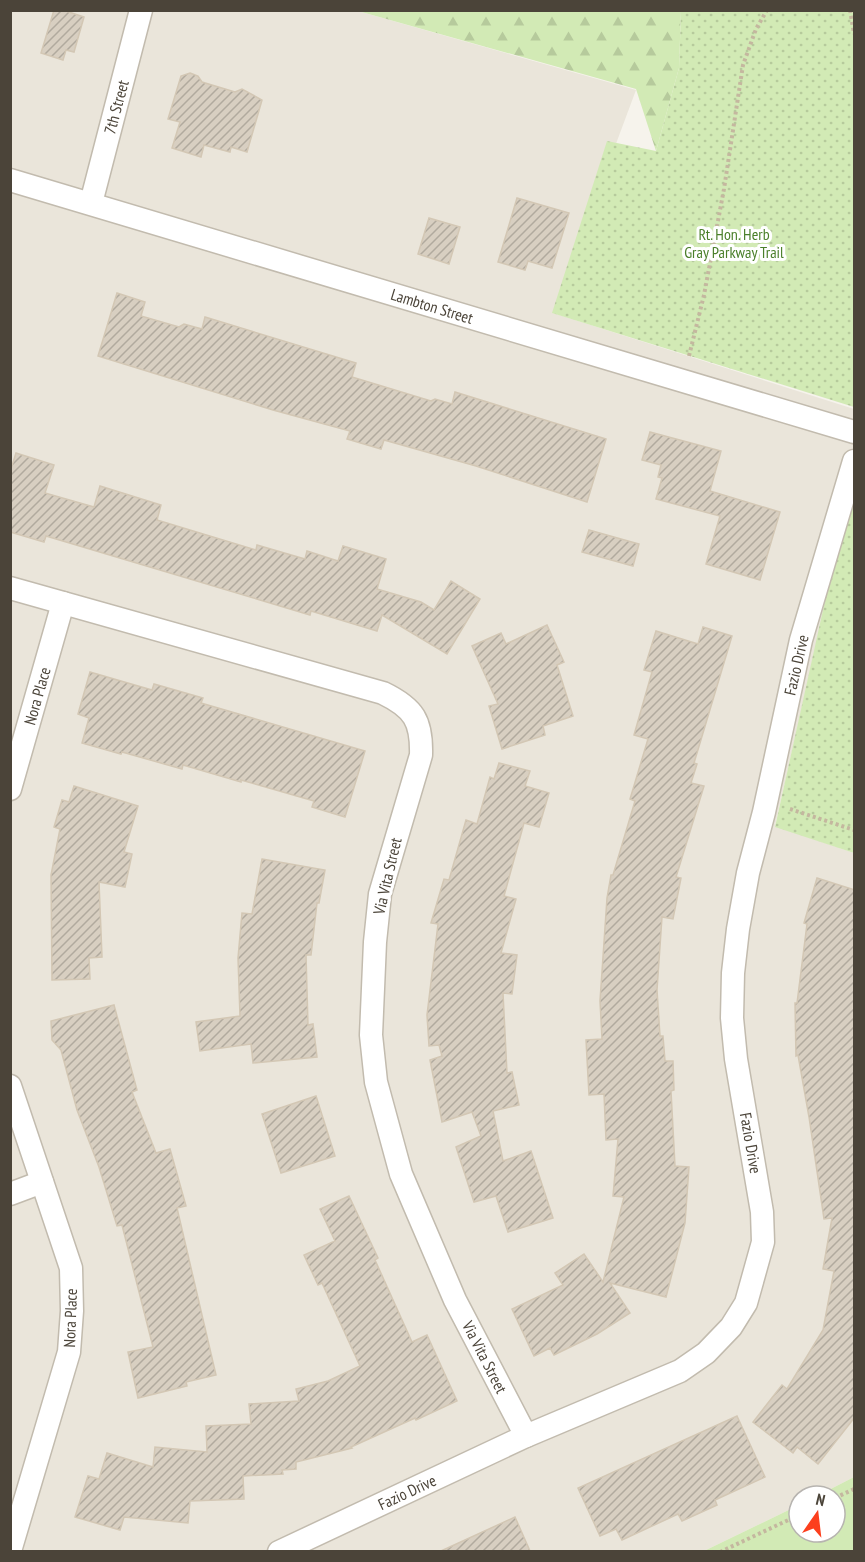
<svg xmlns="http://www.w3.org/2000/svg" width="865" height="1562" font-family="'PT Sans Narrow',sans-serif">
<style>
.residential{fill:#eae5da}
.grass{fill:#d2eab5}
.forest{fill:url(#forest-firs)}
.park{fill:url(#park-dots)}
.building{fill:url(#building-hatch);stroke:#d3c7b4;stroke-width:1.5}
.lines{fill:none;stroke-linecap:round;stroke-linejoin:round}
.street-casing{stroke:#c2bbae;stroke-width:25}
.path{stroke:#c4b79f;stroke-width:4;stroke-dasharray:3 3;stroke-linecap:butt}
.street{stroke:#fff;stroke-width:22}
.labels{text-anchor:middle;dominant-baseline:central;stroke-width:6;stroke-linejoin:round;paint-order:stroke}
.street-label{font-size:16px;fill:#4b4439;stroke:#fff}
.park-label{font-size:16px;fill:#4a7f2a;stroke:#fff}
</style>
<defs>
<pattern id="forest-firs" width="22" height="20" patternUnits="userSpaceOnUse" patternTransform="scale(1.5)"><rect width="22" height="20" fill="#d2eab5"/><path d="M5 1l3.5 6h-7zM16 11l3.5 6h-7z" fill="#b6ca9c"/></pattern>
<pattern id="park-dots" width="8" height="8" patternUnits="userSpaceOnUse" patternTransform="scale(1.5)"><rect width="8" height="8" fill="#d2eab5"/><path d="M2 2h.1M6 6h.1" fill="none" stroke="#b6ca9c" stroke-width="1.8" stroke-linecap="round"/></pattern>
<pattern id="building-hatch" width="6" height="6" patternUnits="userSpaceOnUse" patternTransform="scale(1.5)"><rect width="6" height="6" fill="#d8cfc1"/><path d="M-1 1l2-2M0 6l6-6M5 7l2-2" fill="none" stroke="#b1aa9e"/></pattern>
</defs>
<rect width="100%" height="100%" fill="#f6f3ec"/>
<polygon class="residential" points="11,11 358,11 636,90 553,313 854,409 854,478 775,826 854,853 854,1477 817,1496 799,1496 799,1505 704,1551 11,1552"/>
<polygon class="grass" points="854,1477 854,1551 704,1551 799,1505 799,1532 835,1532 835,1496 817,1496"/>
<polygon class="forest" points="358,11 681,11 679,68 656,151 636,89"/>
<g class="park">
<polygon points="681,11 854,11 854,407 552,313 607,141 656,151 679,68"/>
<polygon points="854,470 854,853 775,827"/>
</g>
<g class="building">
<polygon points="54,10 63,10 84,17 74,52 66,50 63,60 41,53"/>
<polygon points="190,73 198,76 202,82 235,92 242,89 262,100 247,152 231,147 230,152 204,145 201,157 172,148 180,122 168,119 181,76"/>
<polygon points="517,198 569,213 552,268 528,261 525,270 498,262"/>
<polygon points="429,218 460,227 449,264 418,254"/>
<polygon points="117,293 145,302 141,316 179,327 184,324 202,329 205,317 356,363 352,377 431,401 435,399 452,404 455,392 606,439 587,502 476,466 384,440 381,449 347,439 350,431 273,410 98,356"/>
<polygon points="650,432 721,451 710,491 780,512 760,580 706,564 720,516 656,499 662,478 658,477 661,465 642,460"/>
<polygon points="16,453 54,465 45,493 94,507 100,486 161,505 157,520 256,550 257,545 305,559 307,551 338,561 343,546 386,559 377,589 421,602 434,610 451,581 480,599 447,654 382,615 377,631 311,611 310,615 46,536 44,542 10,532 10,472"/>
<polygon points="589,530 639,544 633,566 582,552"/>
<polygon points="547,625 564,662 557,665 573,716 543,726 545,735 502,749 489,706 498,704 472,646 501,633 506,644"/>
<polygon points="703,627 732,636 694,763 697,764 691,783 704,786 676,877 681,878 673,919 662,917 657,990 660,1036 663,1036 665,1061 673,1061 674,1090 671,1091 675,1166 689,1167 685,1223 666,1297 610,1283 630,1313 597,1334 554,1355 550,1348 534,1356 512,1309 563,1285 555,1273 584,1254 603,1282 624,1197 613,1196 618,1139 606,1140 604,1094 589,1095 586,1040 602,1039 600,1001 607,898 611,875 613,875 635,801 630,799 648,739 634,735 652,672 644,670 656,631 698,644"/>
<polygon points="90,672 152,690 154,684 203,698 201,703 365,751 345,817 312,807 314,801 241,780 241,782 183,765 182,769 122,752 121,754 82,743 89,718 78,714"/>
<polygon points="499,763 530,771 525,786 549,793 539,827 524,823 504,896 516,899 501,953 517,955 512,994 503,993 507,1073 512,1072 519,1105 493,1111 503,1161 531,1151 553,1218 508,1232 496,1196 474,1202 456,1147 481,1136 472,1112 442,1122 430,1060 442,1056 439,1045 429,1046 427,1015 438,924 431,923 444,879 449,880 466,820 477,824 490,777 494,779"/>
<polygon points="74,786 138,806 124,852 132,854 125,887 99,882 102,957 89,958 90,979 52,980 51,875 60,829 54,827 62,800 69,802"/>
<polygon points="262,859 325,870 319,903 317,903 311,955 306,955 308,1025 313,1024 317,1057 253,1063 251,1044 200,1051 196,1022 240,1016 238,958 242,913 252,914"/>
<polygon points="817,878 855,890 855,1417 818,1464 797,1447 793,1453 753,1422 782,1385 787,1389 823,1330 834,1271 823,1269 832,1218 824,1219 809,1117 798,1055 796,1056 795,1003 797,1003 807,924 804,923"/>
<polygon points="114,1005 137,1090 132,1092 156,1153 170,1149 186,1206 177,1208 216,1375 186,1382 187,1386 138,1398 128,1352 153,1347 122,1225 117,1226 99,1167 77,1110 61,1050 52,1040 51,1021"/>
<polygon points="316,1096 335,1156 281,1173 262,1114"/>
<polygon points="349,1196 378,1258 375,1260 412,1342 427,1335 457,1401 416,1420 415,1418 351,1447 352,1448 296,1462 296,1469 282,1470 283,1474 243,1476 244,1499 190,1501 188,1523 124,1517 120,1530 75,1517 88,1476 99,1479 107,1453 153,1467 155,1447 207,1452 206,1426 251,1424 249,1404 299,1401 296,1389 328,1381 360,1366 322,1283 318,1285 304,1255 335,1241 320,1209"/>
<polygon points="737,1416 765,1477 715,1500 717,1505 682,1521 678,1514 622,1540 616,1529 600,1536 578,1488"/>
<polygon points="515,1517 530,1551 441,1551"/>
</g>
<g class="lines">
<g class="street-casing">
<g id="street">
<polyline points="10,180 854,432"/>
<polyline points="91,203 141,10"/>
<path d="M 10,588 L 383,693 C 414,708 422,721 421,755 L 380,894 L 375,942 L 371,1035 L 376,1082 L 401,1174 L 455,1300 L 526,1436"/>
<polyline points="10,789 63,603"/>
<polyline points="10,1086 71,1268 72,1311 69,1352 10,1551"/>
<polyline points="10,1194 42,1182"/>
<polyline points="279,1552 526,1436 680,1371 706,1353 731,1327 746,1303 763,1242 762,1212 736,1059 732,1018 733,973 738,929 748,873 764,812 801,640 854,461"/>
</g>
</g>
<g class="path">
<polyline points="850,10 854,34"/>
<polyline points="689,356 704,295 724,189 743,65 756,29 767,10"/>
<polyline points="790,809 854,830"/>
<polyline points="835,1498 854,1489"/>
<polyline points="720,1552 799,1515"/>
</g>
<use href="#street" class="street"/>
</g>
<g class="labels">
<g class="street-label">
<text transform="translate(116 107) rotate(-75)">7th Street</text>
<text transform="translate(432 306) rotate(17)">Lambton Street</text>
<text transform="translate(796 665) rotate(-77)">Fazio Drive</text>
<text transform="translate(37 696) rotate(-74)">Nora Place</text>
<text transform="translate(387 876) rotate(-77)">Via Vita Street</text>
<text transform="translate(751 1143) rotate(80)">Fazio Drive</text>
<text transform="translate(70 1318) rotate(-88)">Nora Place</text>
<text transform="translate(485 1357) rotate(63)">Via Vita Street</text>
<text transform="translate(407 1492) rotate(-25)">Fazio Drive</text>
</g>
<g class="park-label">
<text x="734" y="234">Rt. Hon. Herb<tspan x="734" dy="18">Gray Parkway Trail</tspan></text>
</g>
</g>
<rect width="865" height="1562" fill="none" stroke="#4b4439" stroke-width="24"/>
<g transform="translate(817 1514) rotate(14)"><circle r="28" fill="#ffffff" stroke="#b7b4b0" stroke-width="1.5"/>
<path d="M0-4.5L10 22L0 15L-10 22Z" fill="#fc3f1d"/>
<text y="-9" font-size="16" font-weight="bold" text-anchor="middle" fill="#4b4439">N</text>
</g>
</svg>
